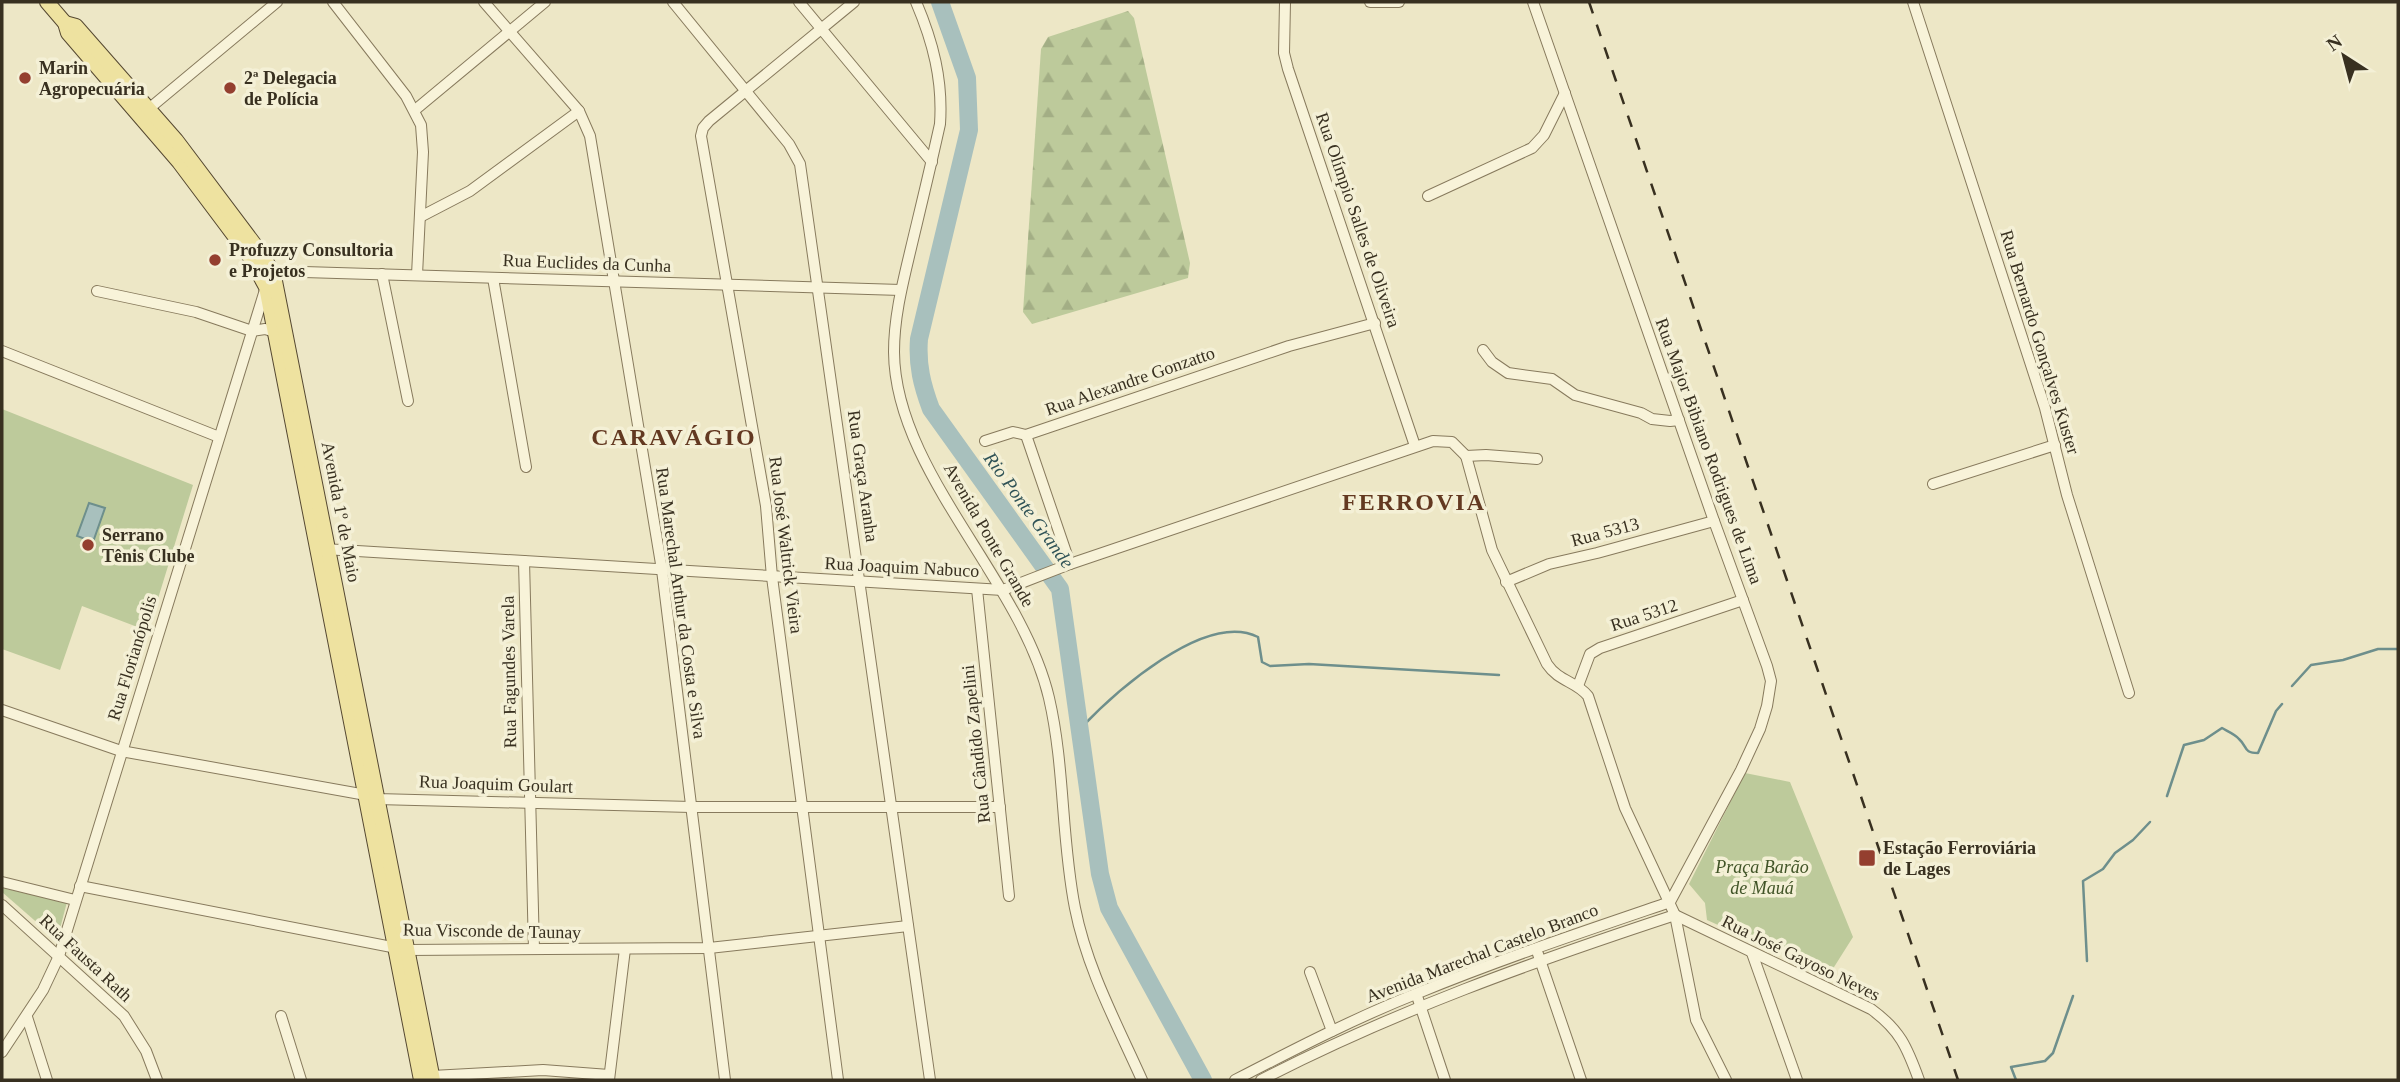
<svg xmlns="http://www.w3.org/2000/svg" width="2400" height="1082" font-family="'Times New Roman',serif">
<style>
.green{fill:#bdca9b}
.forest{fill:url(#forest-firs)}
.water{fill:#a8c0bd;stroke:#6e8f8c;stroke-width:2}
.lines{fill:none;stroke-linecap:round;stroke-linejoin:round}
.stream{stroke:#6e8f8c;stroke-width:2.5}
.river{stroke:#a8c0bd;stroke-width:18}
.minor-casing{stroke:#877a5d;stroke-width:12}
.major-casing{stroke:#554831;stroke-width:16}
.minor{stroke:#f8f3d9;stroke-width:10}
.major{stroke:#eee2a0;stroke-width:14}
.rail{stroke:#383020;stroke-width:2.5;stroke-dasharray:12 12;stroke-linecap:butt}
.poi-dot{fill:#943f2f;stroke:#f4f0d6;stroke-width:2.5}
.labels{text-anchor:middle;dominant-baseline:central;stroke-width:7;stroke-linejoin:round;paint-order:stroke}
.poi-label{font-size:18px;font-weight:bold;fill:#383020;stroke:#f4f0d6;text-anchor:start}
.street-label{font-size:18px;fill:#383020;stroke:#f4f0d6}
.park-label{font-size:18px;font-style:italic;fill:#415427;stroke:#f4f0d6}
.water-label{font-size:19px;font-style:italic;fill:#305357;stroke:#f4f0d6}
.district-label{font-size:24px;font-weight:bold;letter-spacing:2px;fill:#633921;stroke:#f4f0d6}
</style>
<defs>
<pattern id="forest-firs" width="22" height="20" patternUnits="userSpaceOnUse" patternTransform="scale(1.75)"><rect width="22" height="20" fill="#bdca9b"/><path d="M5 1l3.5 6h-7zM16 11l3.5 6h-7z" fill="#a3ae85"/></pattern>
</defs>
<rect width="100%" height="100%" fill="#ede7c6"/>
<g class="green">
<polygon points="2,409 193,485 148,631 82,606 60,670 2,649"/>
<polygon points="1745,773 1790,782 1853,937 1829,975 1707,920 1705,903 1689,884"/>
<polygon points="2,888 67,902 57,940 2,892"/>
</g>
<polygon class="forest" points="1128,11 1134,18 1190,263 1188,278 1032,324 1023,312 1041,49 1048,37"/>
<polygon class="water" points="89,503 105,508 93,542 77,536"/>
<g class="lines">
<g class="stream">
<polyline points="2292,686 2311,665 2343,660 2378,649 2398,649"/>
<path d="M 1080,729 C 1113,694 1205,610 1258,637 L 1262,662 L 1270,666 L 1309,664 L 1499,675"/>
<path d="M 2167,796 L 2184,745 L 2204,740 L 2222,728 C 2227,731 2235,734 2239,739 C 2248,747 2243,753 2258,753 L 2276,711 L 2282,704"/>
<polyline points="2087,961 2083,881 2103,869 2115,853 2133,840 2150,822"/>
<polyline points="2016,1080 2011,1067 2045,1061 2053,1053 2073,996"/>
</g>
<path class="river" d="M 940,2 L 967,78 L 969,130 L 919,339 C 917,365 922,385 931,409 L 1060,589 L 1100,874 L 1109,908 L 1203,1080"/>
<g class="minor-casing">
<g id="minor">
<polyline points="333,2 406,96 421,125 423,152 417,275"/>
<polyline points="484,2 579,111 590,136 662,570 725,1080"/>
<polyline points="673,2 789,144 800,164 930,1080"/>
<polyline points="799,2 932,162"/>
<path d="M 916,2 C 933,42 943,80 940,124 C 931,165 921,206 911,248 C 903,282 894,316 894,352 C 895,472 1021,579 1049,698 C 1065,767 1061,838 1075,908 C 1087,969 1117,1024 1142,1080"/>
<polyline points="1285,2 1284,53 1288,69 1415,446"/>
<polyline points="1370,2 1399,2"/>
<polyline points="1533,2 1714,521 1767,666 1771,681 1767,706 1760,729 1741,770 1670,902"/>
<polyline points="1913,2 2045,408 2067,495 2129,693"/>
<polyline points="415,110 545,2"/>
<polyline points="145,112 277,2"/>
<polyline points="1428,196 1532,148 1544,135 1565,93"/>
<polyline points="420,217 470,191 579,111"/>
<polyline points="271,271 901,290"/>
<polyline points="382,274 408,401"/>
<polyline points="493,278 526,467"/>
<polyline points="97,291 196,312 252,331 265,329 275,332"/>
<polyline points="1483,350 1492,362 1508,373 1552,379 1575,395 1641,413 1652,419 1670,421 1679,420"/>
<polyline points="2,351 219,437"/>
<polyline points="985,441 1013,432 1026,435"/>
<path d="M 1466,456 L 1492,550 L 1547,664 C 1559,682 1576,681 1588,696 L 1625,808 L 1675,915 L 1696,1020 L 1726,1080"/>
<polyline points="1933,484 2055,445"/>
<polyline points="324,549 1003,590 1070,564 1433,441 1452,442 1466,456 1486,455 1537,459"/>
<polyline points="524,561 534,949"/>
<polyline points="1070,564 1026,435 1289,346 1375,323"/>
<polyline points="1506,582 1549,564 1597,553 1714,521"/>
<polyline points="977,589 1009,896"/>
<polyline points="1578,686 1590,654 1600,648 1743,600"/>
<polyline points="2,710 121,751 366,795 377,799 691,807 1000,807"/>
<polyline points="2,882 75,900"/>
<polyline points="80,886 407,950 709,948 908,926"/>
<polyline points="2,905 124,1016 146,1051 157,1080"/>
<path d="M 1675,915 L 1871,1009 C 1900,1030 1907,1047 1919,1080"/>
<polyline points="1752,953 1797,1080"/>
<polyline points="1538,954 1581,1080"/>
<polyline points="1310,972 1332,1031"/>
<polyline points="1418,999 1445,1080"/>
<polyline points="281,1016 301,1080"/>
<polyline points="27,1017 47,1080"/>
<polyline points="2,1052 43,990 59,956 265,290"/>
<polyline points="432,1076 543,1070 609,1075"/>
<polyline points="609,1080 625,949"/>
<polyline points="838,1080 772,577 766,506 701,136 703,128 709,121 854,2"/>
<path d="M 1235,1080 C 1295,1049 1355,1018 1418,993 C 1501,959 1585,931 1670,902"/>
<path d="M 1261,1080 C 1395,1011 1532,962 1675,915"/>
</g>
</g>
<g class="major-casing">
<g id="major">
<polyline points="47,2 65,23 68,33 179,162 248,254 266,287 421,1080"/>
<polyline points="65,23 76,26 176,140 264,257 274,276 433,1080"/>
</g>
</g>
<use href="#minor" class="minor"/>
<use href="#major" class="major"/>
<polyline class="rail" points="1589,2 1958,1080"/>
</g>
<g class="poi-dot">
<circle cx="25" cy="78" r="7"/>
<circle cx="230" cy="88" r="7"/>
<circle cx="215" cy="260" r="7"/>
<circle cx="88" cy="545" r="7"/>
<rect x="1858" y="849" width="18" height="18" rx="3.5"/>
</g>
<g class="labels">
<g class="poi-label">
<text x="39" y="68">Marin<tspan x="39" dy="21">Agropecuária</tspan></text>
<text x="244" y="78">2ª Delegacia<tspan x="244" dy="21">de Polícia</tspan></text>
<text x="229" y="250">Profuzzy Consultoria<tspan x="229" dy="21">e Projetos</tspan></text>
<text x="102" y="535">Serrano<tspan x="102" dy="21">Tênis Clube</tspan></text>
<text x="1883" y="848">Estação Ferroviária<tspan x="1883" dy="21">de Lages</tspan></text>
</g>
<g class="street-label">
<text transform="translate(1358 220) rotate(71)">Rua Olímpio Salles de Oliveira</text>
<text transform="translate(587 263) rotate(2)">Rua Euclides da Cunha</text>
<text transform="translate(2040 342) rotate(73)">Rua Bernardo Gonçalves Kuster</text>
<text transform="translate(1130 381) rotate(-19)">Rua Alexandre Gonzatto</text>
<text transform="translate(1709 451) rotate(70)">Rua Major Bibiano Rodrigues de Lima</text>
<text transform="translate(863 476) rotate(82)">Rua Graça Aranha</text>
<text transform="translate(341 512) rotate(79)">Avenida 1º de Maio</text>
<text transform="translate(1605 532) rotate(-15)">Rua 5313</text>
<text transform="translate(989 535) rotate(60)">Avenida Ponte Grande</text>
<text transform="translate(786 545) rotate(83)">Rua José Waltrick Vieira</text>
<text transform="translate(902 567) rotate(3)">Rua Joaquim Nabuco</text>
<text transform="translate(681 603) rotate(82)">Rua Marechal Arthur da Costa e Silva</text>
<text transform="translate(1644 615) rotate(-18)">Rua 5312</text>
<text transform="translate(132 658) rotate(-73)">Rua Florianópolis</text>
<text transform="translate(509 672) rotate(-91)">Rua Fagundes Varela</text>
<text transform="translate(976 744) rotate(-96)">Rua Cândido Zapelini</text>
<text transform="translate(496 784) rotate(2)">Rua Joaquim Goulart</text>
<text transform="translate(492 931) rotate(1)">Rua Visconde de Taunay</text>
<text transform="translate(1482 953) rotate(-21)">Avenida Marechal Castelo Branco</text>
<text transform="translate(86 958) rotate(43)">Rua Fausta Rath</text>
<text transform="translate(1801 958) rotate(26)">Rua José Gayoso Neves</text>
</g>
<g class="park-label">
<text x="1762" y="867">Praça Barão<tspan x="1762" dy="21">de Mauá</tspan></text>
</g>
<g class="water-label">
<text transform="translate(1029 510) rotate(54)">Rio Ponte Grande</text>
</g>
<g class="district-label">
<text x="674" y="437">CARAVÁGIO</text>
<text x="1414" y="502">FERROVIA</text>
</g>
</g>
<rect width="2400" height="1082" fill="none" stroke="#383020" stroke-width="7"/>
<g transform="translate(2344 56) rotate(324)" stroke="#f4f0d6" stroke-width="5" paint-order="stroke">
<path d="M0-5L12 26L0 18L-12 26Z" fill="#383020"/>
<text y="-10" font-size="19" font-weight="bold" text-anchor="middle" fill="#383020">N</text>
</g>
</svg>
